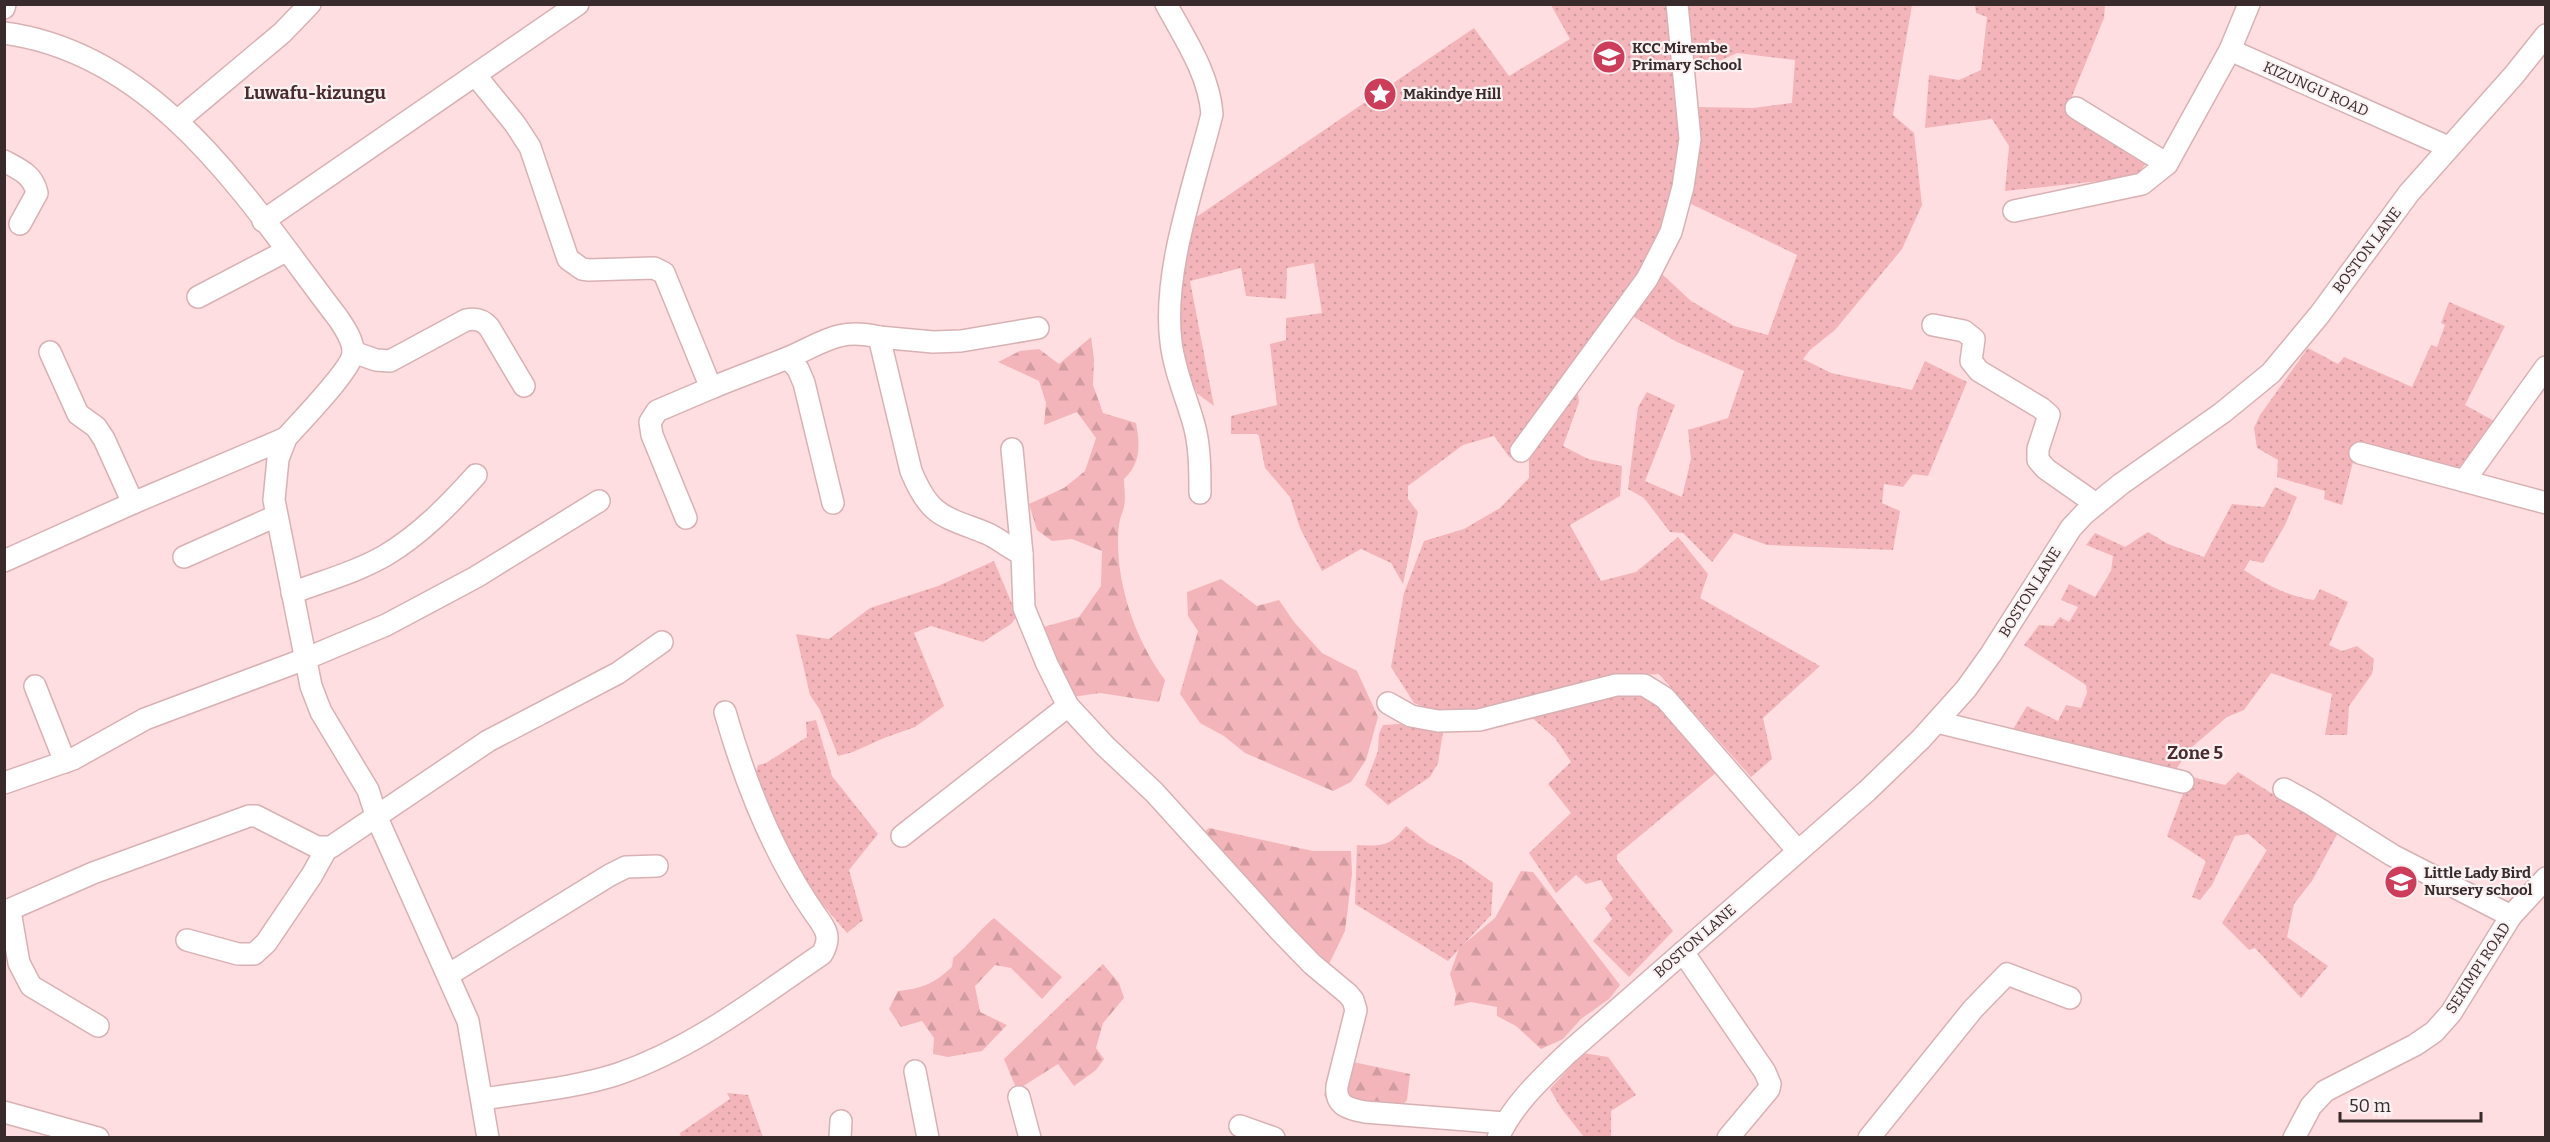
<svg xmlns="http://www.w3.org/2000/svg" width="2550" height="1142" font-family="Bitter,serif">
<style>
.grass{fill:url(#grass-dots)}
.forest{fill:url(#forest-firs)}
.lines{fill:none;stroke-linecap:round;stroke-linejoin:round}
.minor-casing{stroke:#d8b1b4;stroke-width:24}
.minor{stroke:#fff;stroke-width:21}
.labels{text-anchor:middle;dominant-baseline:central;stroke-width:4.5;stroke-linejoin:round;paint-order:stroke}
.poi-label{font-size:15px;font-weight:bold;fill:#392a2b;stroke:#faf2f2;text-anchor:start}
.street-label{font-size:15px;fill:#392a2b;stroke:#faf2f2}
.quarter-label{font-size:18px;font-weight:bold;fill:#4a2c2f;stroke:#faf2f2}
</style>
<defs>
<pattern id="grass-dots" width="8" height="8" patternUnits="userSpaceOnUse" patternTransform="scale(1.5)"><rect width="8" height="8" fill="#f3b5ba"/><path d="M2 2h.1M6 6h.1" fill="none" stroke="#d19ca0" stroke-width="1.8" stroke-linecap="round"/></pattern>
<pattern id="forest-firs" width="22" height="20" patternUnits="userSpaceOnUse" patternTransform="scale(1.5)"><rect width="22" height="20" fill="#f3b5ba"/><path d="M5 1l3.5 6h-7zM16 11l3.5 6h-7z" fill="#d19ca0"/></pattern>
</defs>
<rect width="100%" height="100%" fill="#fedee0"/>
<g class="grass">
<polygon points="1551,5 1672,5 1683,112 1678,186 1651,263 1529,428 1510,458 1494,436 1463,445 1408,486 1408,499 1418,512 1403,584 1391,563 1361,549 1322,571 1300,528 1290,497 1265,468 1259,436 1257,434 1231,434 1231,416 1277,405 1270,344 1286,340 1286,318 1322,313 1314,263 1287,268 1286,299 1246,296 1241,268 1190,281 1214,406 1198,394 1183,367 1177,306 1192,220 1474,28 1509,76 1570,39"/>
<polygon points="1684,5 1912,5 1893,115 1914,133 1922,205 1902,249 1835,330 1810,350 1803,359 1831,373 1912,390 1925,361 1967,382 1928,476 1913,474 1903,487 1884,484 1882,503 1900,511 1893,550 1767,545 1734,533 1712,562 1683,533 1670,532 1644,498 1628,489 1638,407 1647,392 1675,405 1645,481 1682,497 1691,459 1688,430 1728,418 1744,371 1677,342 1634,317 1646,294 1662,274 1691,301 1734,326 1768,335 1797,255 1687,202 1699,107 1753,108 1792,103 1795,60 1737,53 1691,74"/>
<polygon points="1975,5 2105,5 2104,18 2066,111 2109,142 2145,164 2137,177 2005,191 2009,146 1992,119 1925,128 1929,75 1959,80 1981,70 1987,17 1976,13"/>
<polygon points="2449,302 2505,326 2465,405 2494,421 2455,476 2354,458 2342,505 2324,499 2325,491 2277,477 2278,460 2257,448 2254,428 2260,415 2308,348 2338,364 2344,357 2412,387 2431,345 2437,347 2445,325 2441,323"/>
<polygon points="1577,388 1579,402 1563,446 1588,459 1622,466 1620,496 1570,525 1601,581 1636,572 1678,537 1708,574 1700,598 1820,666 1763,718 1772,759 1751,777 1659,674 1594,678 1527,701 1478,714 1436,712 1414,703 1391,667 1404,593 1424,541 1464,529 1500,508 1529,478 1529,458"/>
<path d="M 2275,487 L 2297,497 L 2285,525 L 2263,563 L 2250,560 L 2244,570 C 2267,585 2287,596 2314,600 L 2320,589 L 2348,602 L 2329,645 L 2342,651 L 2357,646 L 2374,659 L 2372,674 L 2349,706 L 2347,735 L 2325,735 L 2332,694 L 2271,673 L 2244,710 L 2227,717 L 2192,747 L 2176,769 L 2012,731 L 2027,706 L 2058,721 L 2066,705 L 2081,708 L 2087,693 L 2086,685 L 2024,645 L 2039,625 L 2053,626 L 2060,617 L 2069,622 L 2078,607 L 2061,600 L 2069,584 L 2095,597 L 2111,571 L 2113,556 L 2086,545 L 2095,533 L 2125,547 L 2148,532 L 2168,544 L 2204,557 L 2232,504 L 2264,507 Z"/>
<polygon points="994,561 1017,616 1011,624 983,642 931,626 914,633 944,706 915,727 884,738 853,752 838,756 820,710 810,695 796,634 829,639 870,608 938,586"/>
<polygon points="1623,689 1653,697 1717,772 1617,855 1617,860 1673,931 1629,977 1593,941 1612,919 1605,908 1613,899 1601,880 1586,884 1576,875 1556,893 1529,853 1571,813 1548,784 1571,762 1555,738 1529,715"/>
<polygon points="816,720 832,776 878,834 849,870 863,920 847,933 818,899 792,857 764,801 755,775 758,765 766,763 807,737 806,722"/>
<polygon points="1400,724 1443,732 1438,763 1430,777 1388,805 1365,785 1378,751 1379,734 1383,725"/>
<polygon points="2238,772 2271,793 2315,812 2340,829 2312,881 2294,904 2287,937 2328,966 2301,998 2255,948 2249,950 2222,923 2267,850 2248,834 2235,836 2212,885 2200,900 2192,897 2206,861 2167,836 2186,786 2192,777 2225,785"/>
<path d="M 1406,826 L 1428,843 L 1461,860 L 1493,883 L 1491,915 L 1448,961 L 1355,904 L 1357,845 C 1382,846 1390,847 1406,826 Z"/>
<polygon points="1583,1053 1608,1057 1636,1095 1611,1111 1611,1137 1584,1137 1561,1108 1550,1089"/>
<polygon points="727,1093 748,1095 763,1137 681,1137 680,1133 730,1099"/>
</g>
<g class="forest">
<path d="M 1091,337 L 1094,359 L 1093,385 L 1103,413 L 1136,423 C 1140,445 1141,463 1124,479 C 1124,488 1126,498 1124,506 C 1123,512 1120,518 1119,524 C 1113,576 1134,639 1165,680 L 1159,702 L 1100,693 L 1072,697 L 1033,630 L 1079,617 L 1101,586 L 1102,551 L 1072,539 L 1052,541 L 1037,530 L 1029,504 L 1064,488 L 1085,471 L 1096,438 L 1077,412 L 1044,425 L 1046,403 L 1039,381 L 998,362 L 1020,351 L 1039,349 L 1059,364 Z"/>
<polygon points="1221,579 1257,606 1279,600 1294,622 1322,653 1357,671 1378,717 1366,760 1351,782 1333,791 1245,753 1224,736 1200,723 1180,694 1198,631 1188,616 1187,592"/>
<polygon points="1209,828 1313,851 1351,851 1352,874 1345,931 1329,964 1314,958 1201,835"/>
<polygon points="1521,871 1533,872 1620,985 1609,999 1581,1019 1563,1039 1541,1049 1516,1026 1497,1016 1497,1007 1471,1002 1454,1006 1456,994 1450,974 1459,948 1495,918"/>
<path d="M 994,918 L 1062,977 L 1042,999 L 1011,968 L 995,965 L 975,986 L 980,1012 L 1007,1025 L 982,1051 L 948,1057 L 933,1054 L 934,1038 L 922,1021 L 901,1027 L 889,1009 L 898,991 C 924,988 933,984 952,967 L 953,958 C 968,946 979,930 994,918 Z"/>
<polygon points="1103,964 1119,983 1124,998 1103,1023 1096,1048 1104,1059 1096,1070 1074,1086 1058,1064 1017,1090 1004,1059"/>
<polygon points="1334,1058 1410,1074 1407,1100 1402,1106 1330,1103 1324,1095"/>
</g>
<g class="lines">
<g class="minor-casing">
<g id="minor">
<path d="M 1166,4 C 1185,39 1209,74 1212,114 C 1195,183 1162,272 1171,342 C 1174,369 1185,394 1193,421 C 1200,444 1200,469 1200,493"/>
<polyline points="2249,4 2230,50 2448,147"/>
<polyline points="4,8 5,4"/>
<path d="M 4,33 C 161,54 250,204 338,318 C 344,327 354,341 353,353 C 352,369 299,423 286,438 L 278,459 L 274,500 L 311,686 L 321,712 L 368,790 L 377,818 L 468,1021 L 488,1138"/>
<path d="M 476,76 L 515,124 L 530,147 L 568,259 L 582,269 L 589,270 L 654,268 L 664,273 L 711,388 C 735,378 760,369 785,359 C 822,344 836,327 879,337 L 911,471 C 930,517 943,516 986,533 C 998,538 1009,548 1022,554 L 1024,608 L 1047,664 L 1068,706 L 1105,746 L 1154,792 L 1280,931 L 1312,964 L 1348,994 L 1353,1000 L 1356,1010 L 1337,1086 C 1335,1106 1349,1109 1365,1112 L 1505,1123"/>
<polyline points="2076,108 2167,164"/>
<polyline points="177,121 282,33 310,4"/>
<path d="M 4,161 C 21,170 33,175 37,193 L 20,224"/>
<polyline points="2014,211 2142,184 2167,164 2230,50"/>
<polyline points="263,221 578,4"/>
<polyline points="198,297 286,251"/>
<polyline points="1933,325 1964,331 1974,339 1971,361 1979,371 2041,408 2049,415 2038,449 2038,460 2046,469 2096,504"/>
<polyline points="879,337 933,342 961,341 1038,328"/>
<polyline points="50,352 78,414 96,427 104,439 133,503"/>
<path d="M 353,352 L 376,360 L 390,361 L 466,320 C 475,318 483,320 489,327 L 524,386"/>
<polyline points="788,358 798,369 804,383 833,503"/>
<polyline points="1012,449 1022,554"/>
<polyline points="1521,451 1647,279 1671,232 1683,187 1690,139 1677,4"/>
<polyline points="2360,453 2546,503"/>
<polyline points="2464,481 2546,367"/>
<polyline points="686,518 652,435 650,422 657,411 711,388"/>
<polyline points="184,557 276,516"/>
<polyline points="4,561 133,503 286,438"/>
<path d="M 292,593 C 323,581 357,572 386,555 C 421,534 449,505 476,475"/>
<polyline points="35,686 65,762"/>
<polyline points="1388,703 1411,716 1438,721 1479,720 1616,685 1644,685 1665,698 1798,851"/>
<polyline points="1937,722 2183,782"/>
<polyline points="4,783 73,759 145,719 305,659 386,625 476,577 599,501"/>
<polyline points="2284,789 2311,804 2392,855 2511,916"/>
<polyline points="902,836 1068,706"/>
<polyline points="10,911 19,963 31,986 98,1026"/>
<polyline points="4,912 93,873 249,816 256,816 317,847 331,847 488,741 618,673 662,642"/>
<polyline points="187,940 238,954 254,954 266,943 312,875 327,848"/>
<polyline points="1683,952 1765,1072 1770,1084 1769,1089 1728,1138"/>
<polyline points="448,975 610,875 626,867 657,866"/>
<polyline points="915,1071 928,1138"/>
<polyline points="1019,1097 1030,1138"/>
<path d="M 483,1099 C 527,1092 575,1088 618,1074 C 694,1048 756,999 822,954 C 832,937 826,929 815,914 C 773,854 745,782 725,712"/>
<polyline points="4,1112 98,1138"/>
<polyline points="1240,1126 1274,1138"/>
<polyline points="840,1138 841,1121"/>
<path d="M 1498,1138 C 1513,1104 1543,1077 1569,1052 L 1867,791 L 1921,739 L 1966,689 L 1991,654 L 2071,528 L 2084,514 L 2121,484 L 2222,413 L 2271,373 L 2320,314 L 2409,193 L 2514,75 L 2546,35"/>
<polyline points="1869,1138 1973,1009 2007,974 2070,998"/>
<polyline points="2294,1138 2311,1106 2325,1091 2415,1045 2434,1032 2451,1013 2511,916 2546,878"/>
</g>
</g>
<use href="#minor" class="minor"/>
</g>
<defs>
<g id="school-disc" transform="scale(1.725)"><circle r="9.5" fill="#cd3d5a" stroke="#faf2f2"/><path d="M0-5L7-2L0 1L-7-2ZM-4 1L0 2.5L4 1V4Q0 6-4 4Z" fill="#fff"/></g>
<g id="sight-disc" transform="scale(1.725)"><circle r="9.5" fill="#cd3d5a" stroke="#faf2f2"/><path d="M0-6L1.8-2.2L6-1.7L2.9 1.2L3.7 5.4L0 3.3L-3.7 5.4L-2.9 1.2L-6-1.7L-1.8-2.2Z" fill="#fff"/></g>
</defs>
<g fill-rule="evenodd">
<use href="#school-disc" x="1609" y="57"/>
<use href="#sight-disc" x="1380" y="94"/>
<use href="#school-disc" x="2401" y="882"/>
</g>
<g class="labels">
<g class="poi-label">
<text x="1632" y="48">KCC Mirembe<tspan x="1632" dy="17">Primary School</tspan></text>
<text x="1403" y="94">Makindye Hill</text>
<text x="2424" y="873">Little Lady Bird<tspan x="2424" dy="17">Nursery school</tspan></text>
</g>
<g class="street-label">
<text transform="translate(2316 89) rotate(24)">KIZUNGU ROAD</text>
<text transform="translate(2367 250) rotate(-53)">BOSTON LANE</text>
<text transform="translate(2030 592) rotate(-58)">BOSTON LANE</text>
<text transform="translate(1695 941) rotate(-41)">BOSTON LANE</text>
<text transform="translate(2478 968) rotate(-57)">SEKIMPI ROAD</text>
</g>
<g class="quarter-label">
<text x="315" y="93">Luwafu-kizungu</text>
<text x="2195" y="753">Zone 5</text>
</g>
</g>
<rect width="2550" height="1142" fill="none" stroke="#392a2b" stroke-width="12"/>
<path d="M2340 1112v9h141v-9" fill="none" stroke="#392a2b" stroke-width="3"/>
<text x="2349" y="1112" font-size="18" fill="#392a2b" stroke="#faf2f2" stroke-width="4.5" paint-order="stroke">50 m</text>
</svg>
